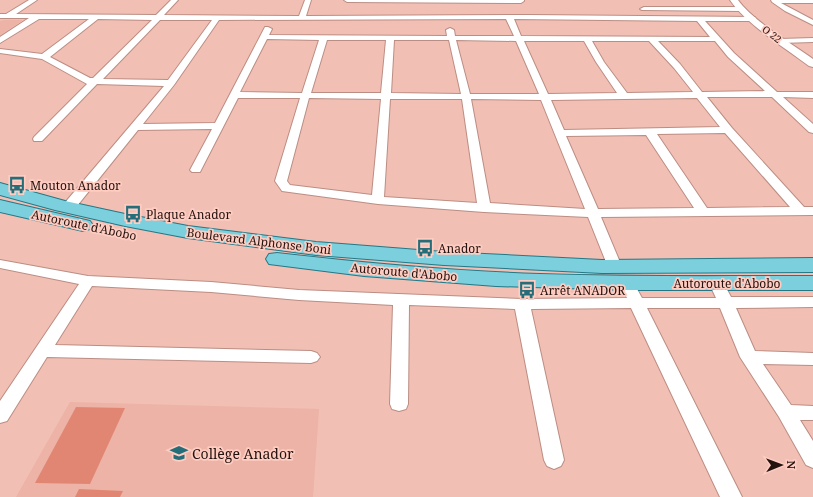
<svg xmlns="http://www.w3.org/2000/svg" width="813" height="497" font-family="'Noto Serif',serif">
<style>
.built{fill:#ecb3a6}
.green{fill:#e28674}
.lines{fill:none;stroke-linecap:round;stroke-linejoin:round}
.minor-casing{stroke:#bc8d83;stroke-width:2}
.tertiary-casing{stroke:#bc8d83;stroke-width:2}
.primary-casing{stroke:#247886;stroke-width:2}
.minor{fill:#fff;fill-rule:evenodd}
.tertiary{fill:#fff;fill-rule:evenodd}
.primary{fill:#7ccfdd;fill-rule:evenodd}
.labels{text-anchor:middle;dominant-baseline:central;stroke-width:3.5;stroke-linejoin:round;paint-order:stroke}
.far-street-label{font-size:10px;fill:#23120e;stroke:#feccc1}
.poi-label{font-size:12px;fill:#23120e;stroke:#feccc1;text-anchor:start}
.street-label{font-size:12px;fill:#23120e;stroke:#feccc1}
.near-poi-label{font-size:14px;fill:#23120e;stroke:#feccc1;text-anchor:start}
</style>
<rect width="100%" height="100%" fill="#f1bfb4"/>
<g class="built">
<polygon points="5,20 23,20 0,35 0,21"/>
<polygon points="70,402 319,409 313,497 16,497"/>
</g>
<g class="green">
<polygon points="76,407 125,408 90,484 35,483"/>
<polygon points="79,489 123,491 120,497 75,497"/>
</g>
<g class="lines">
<g class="minor-casing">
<g id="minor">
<path d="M 29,0 L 37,0 L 16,14 L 156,15 L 171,0 L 178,0 L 164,15 L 299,16 L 305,0 L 311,0 L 306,16 L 530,15 L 755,17 L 756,19 L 752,21 L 705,21 L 734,53 L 777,92 L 813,92 L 813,98 L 783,97 L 813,124 L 813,133 L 809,132 L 772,97 L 707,97 L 732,128 L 804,207 L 813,207 L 813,215 L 601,217 L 622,267 L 620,270 L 615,271 L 610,270 L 608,267 L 588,217 L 484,212 L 378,204 L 282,191 L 275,181 L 300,98 L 238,98 L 200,172 L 192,172 L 190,170 L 212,129 L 138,130 L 73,211 L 63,211 L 62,208 L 63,205 L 164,86 L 97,84 L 42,141 L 34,141 L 33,139 L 34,137 L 87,84 L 42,59 L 0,53 L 0,49 L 42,54 L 89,19 L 39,19 L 0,43 L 0,37 L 29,18 L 0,18 L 0,14 L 6,14 ZM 98,19 L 152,20 L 93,78 L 90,78 L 50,57 ZM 506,19 L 514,36 L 455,36 L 454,30 L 450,28 L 446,30 L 447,36 L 269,35 L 272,29 L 268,27 L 265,27 L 215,123 L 143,124 L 174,85 L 219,20 ZM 514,19 L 697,21 L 710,37 L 521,36 ZM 160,20 L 212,20 L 168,80 L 103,79 ZM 267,39 L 319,40 L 302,93 L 240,92 ZM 327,40 L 386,40 L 381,93 L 311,93 ZM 394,40 L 449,40 L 461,94 L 391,93 ZM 456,40 L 516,41 L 539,94 L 470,94 ZM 524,41 L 584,41 L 596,62 L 617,93 L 548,94 ZM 592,41 L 649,41 L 674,68 L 693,92 L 627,93 L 604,62 ZM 658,41 L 715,41 L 728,57 L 765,91 L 702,92 L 680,64 ZM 309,98 L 381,99 L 372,195 L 290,185 L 287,181 ZM 697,98 L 720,127 L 564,130 L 551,100 ZM 390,99 L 462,99 L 477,203 L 384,197 ZM 471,99 L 541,100 L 585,209 L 490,203 ZM 725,133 L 790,207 L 707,208 L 657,134 ZM 646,135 L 694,208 L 598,209 L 566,136 Z"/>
<polygon points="344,0 524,0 524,1 521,3 347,2"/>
<polygon points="771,0 813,0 813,3 781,3 813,20 813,25 785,11 772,2"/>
<polygon points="644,7 740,7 744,9 740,11 642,10 640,9"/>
<polygon points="813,38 813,42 780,43 776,41 780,39"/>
<polygon points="0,260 88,276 211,282 299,290 522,299 627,298 619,283 622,280 627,278 632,280 642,298 716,298 709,283 712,280 717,278 722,280 731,297 813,297 813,307 736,308 755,351 813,353 813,365 763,364 791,405 813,406 813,420 800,420 813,441 813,468 806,465 779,417 740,357 720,308 647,308 742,497 720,497 631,308 531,309 564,460 561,466 554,469 547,466 544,460 515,309 409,305 408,404 406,409 399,411 392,409 390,404 393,305 299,300 211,292 92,286 55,345 311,351 317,353 320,357 317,361 311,363 47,357 7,421 0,423 0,401 79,284 0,268"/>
</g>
</g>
<g class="tertiary-casing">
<path id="tertiary" d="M 730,0 L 738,0 C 752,20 792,44 813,59 L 813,67 L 809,66 C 785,48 746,24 730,0 Z"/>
</g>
<g class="primary-casing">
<g id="primary">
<polygon points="0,183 65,201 125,214 188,226 316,242 444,252 602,260 813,258 813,272 602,273 444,265 316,255 188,238 125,226 55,210 0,195"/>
<polygon points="0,200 90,221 93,225 90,229 83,231 0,212"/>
<path d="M 277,253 C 364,263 452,271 540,274 C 631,277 722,276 813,276 L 813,290 L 628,290 L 496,286 L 364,276 L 269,264 L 266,259 L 269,254 Z"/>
</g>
</g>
<use href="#minor" class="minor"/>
<use href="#tertiary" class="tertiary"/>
<use href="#primary" class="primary"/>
</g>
<defs>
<g id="bus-bare" transform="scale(1.38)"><path d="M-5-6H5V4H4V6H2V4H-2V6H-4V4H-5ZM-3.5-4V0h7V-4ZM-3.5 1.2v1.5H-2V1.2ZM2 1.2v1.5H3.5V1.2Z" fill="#266d7a" stroke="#feccc1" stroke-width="2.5" paint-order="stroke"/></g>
<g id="school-bare" transform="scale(1.38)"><path d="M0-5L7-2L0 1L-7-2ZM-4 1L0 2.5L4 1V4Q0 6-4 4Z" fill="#266d7a" stroke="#feccc1" stroke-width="2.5" paint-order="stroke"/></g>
</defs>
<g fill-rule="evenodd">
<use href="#bus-bare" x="17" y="185"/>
<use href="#bus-bare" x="133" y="214"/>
<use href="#bus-bare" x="425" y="248"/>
<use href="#bus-bare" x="527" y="290"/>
<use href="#school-bare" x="179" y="453"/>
</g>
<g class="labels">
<g class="far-street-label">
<text transform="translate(772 34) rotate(37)">O 22</text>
</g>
<g class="poi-label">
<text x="30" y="185">Mouton Anador</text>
<text x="146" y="214">Plaque Anador</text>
<text x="438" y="248">Anador</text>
<text x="540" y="290">Arrêt ANADOR</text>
</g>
<g class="street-label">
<text transform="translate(84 225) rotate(12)">Autoroute d'Abobo</text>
<text transform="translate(259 241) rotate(7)">Boulevard Alphonse Boni</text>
<text transform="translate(404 272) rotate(5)">Autoroute d'Abobo</text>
<text x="727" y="283">Autoroute d'Abobo</text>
</g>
<g class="near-poi-label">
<text x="192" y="453">Collège Anador</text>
</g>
</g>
<g transform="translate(781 465) rotate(89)" stroke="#feccc1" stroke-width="3" paint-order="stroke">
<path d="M0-3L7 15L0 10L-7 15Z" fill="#23120e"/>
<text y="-6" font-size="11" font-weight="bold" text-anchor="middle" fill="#23120e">N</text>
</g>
</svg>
